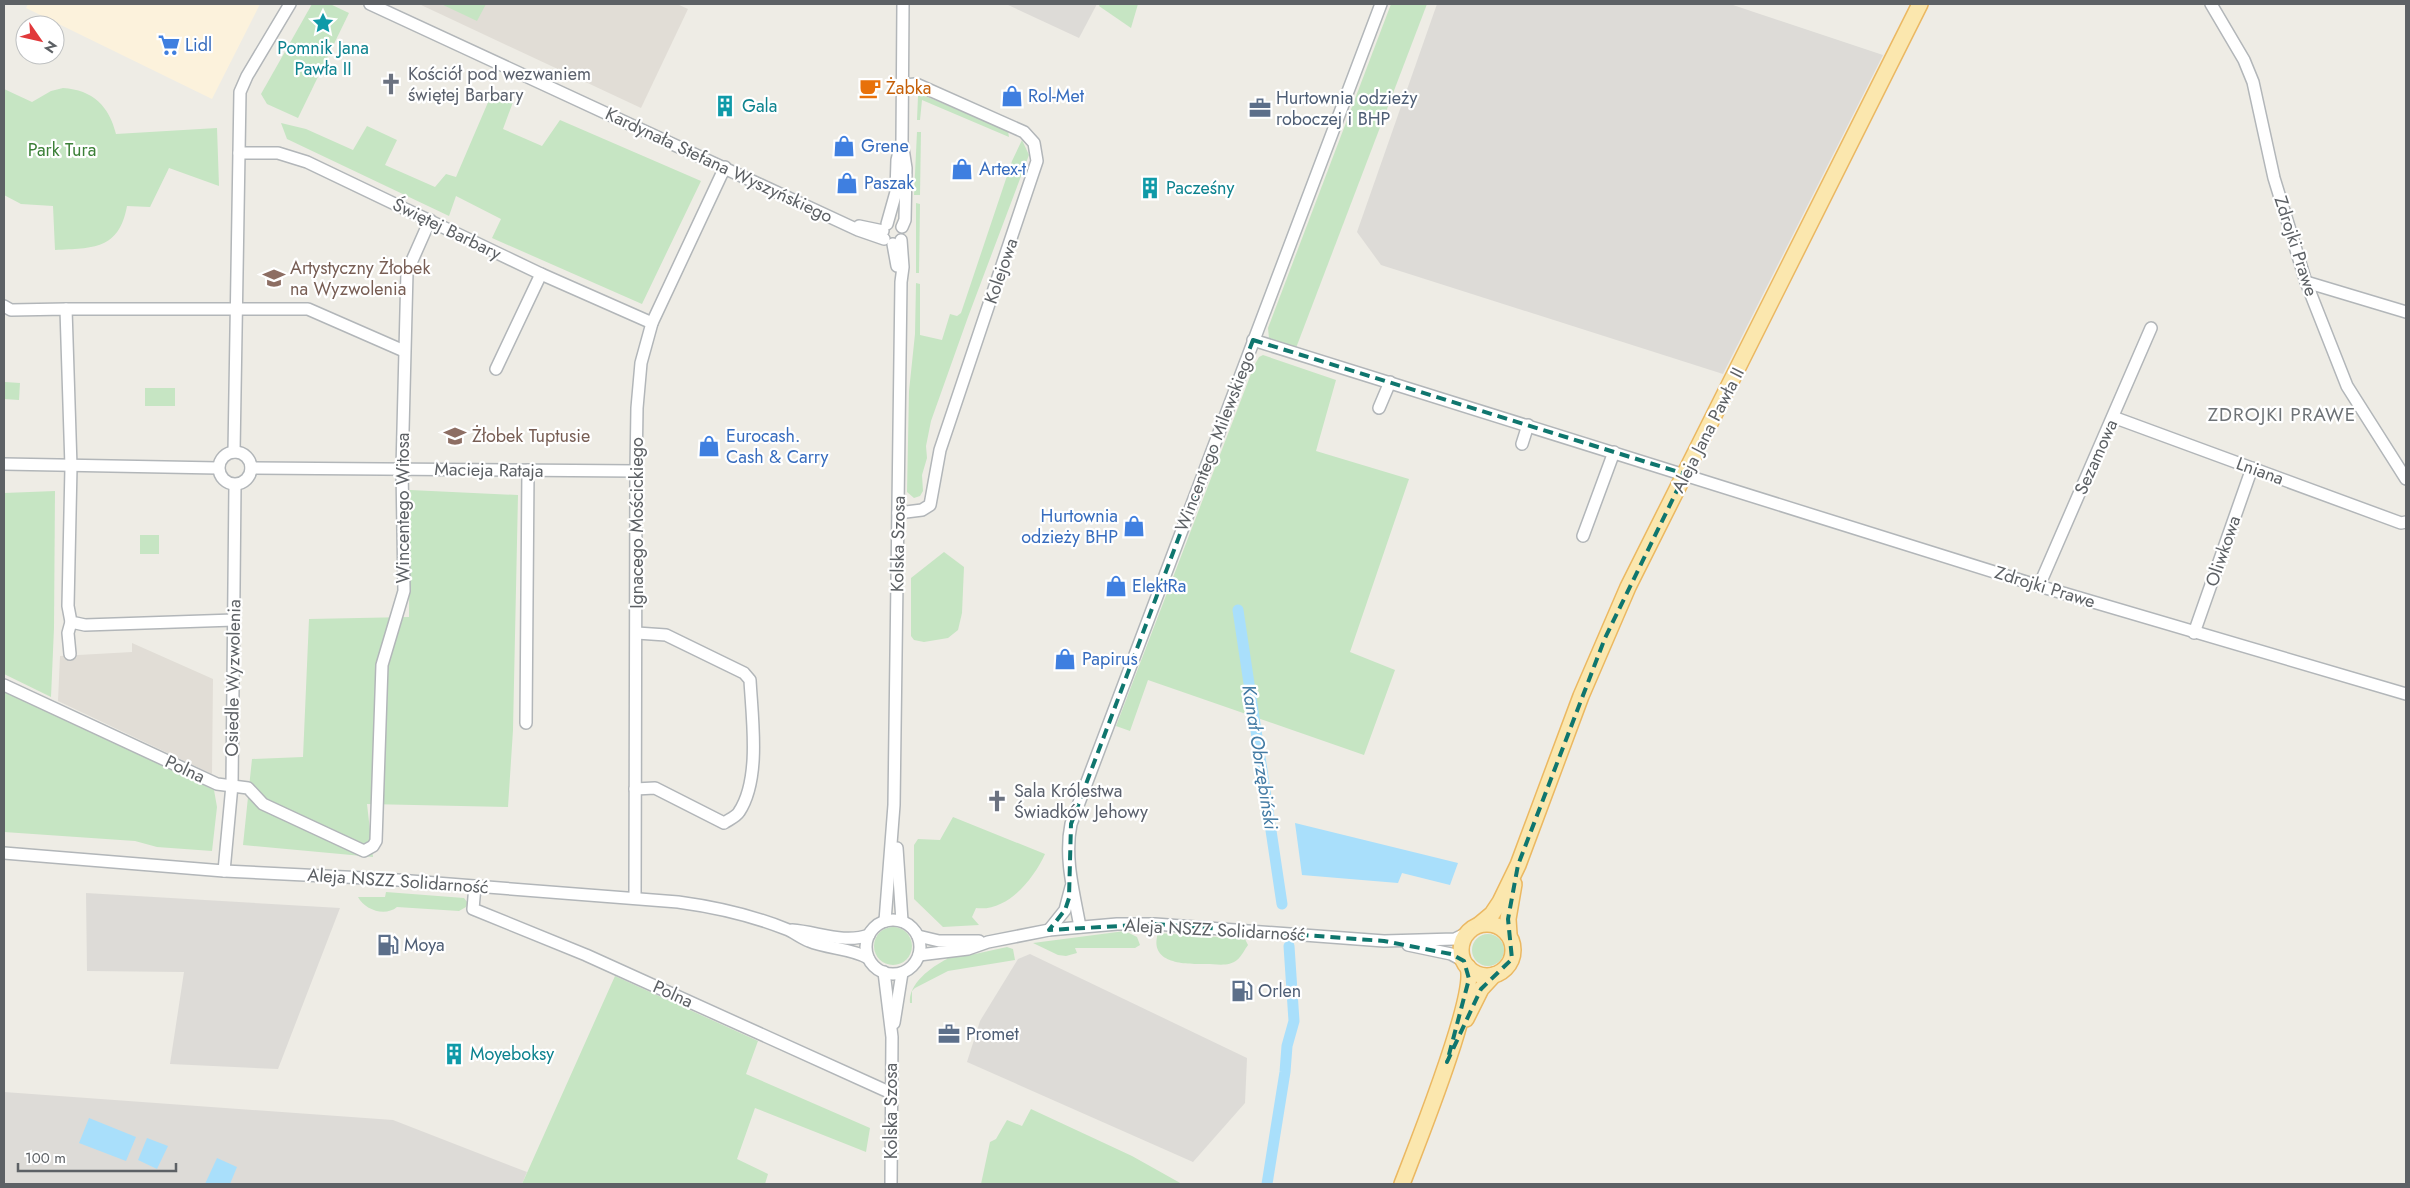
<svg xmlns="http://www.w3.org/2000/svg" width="2410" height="1188" font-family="Jost,sans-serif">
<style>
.commercial{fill:#fcf2dc}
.industrial{fill:#dddbd7}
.education{fill:#e1ddd6}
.green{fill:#c6e5c3}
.water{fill:#a9dffb}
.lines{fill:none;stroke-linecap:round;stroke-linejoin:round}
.canal{stroke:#a9dffb;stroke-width:11}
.minor-casing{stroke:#b2b6b9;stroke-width:14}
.major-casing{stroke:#ebb862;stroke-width:18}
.minor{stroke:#fff;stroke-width:11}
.major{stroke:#fbe7ae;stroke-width:15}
.marked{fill:none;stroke:#0f766e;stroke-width:4;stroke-dasharray:10 6;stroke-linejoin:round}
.labels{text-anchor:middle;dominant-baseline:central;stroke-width:4.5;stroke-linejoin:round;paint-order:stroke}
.shop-label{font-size:18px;fill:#366cbe;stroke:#fff;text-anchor:start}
.culture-label{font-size:18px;fill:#0d838f;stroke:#fff;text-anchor:start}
.worship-label{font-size:18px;fill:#5b616d;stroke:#fff;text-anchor:start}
.food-label{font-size:18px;fill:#c56008;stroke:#fff;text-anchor:start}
.service-label{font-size:18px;fill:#4e5e75;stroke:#fff;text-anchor:start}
.park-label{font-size:18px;fill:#3c8038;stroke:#fff}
.street-label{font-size:18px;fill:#5d6165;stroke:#fff}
.education-label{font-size:18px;fill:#785e54;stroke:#fff;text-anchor:start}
.neighbourhood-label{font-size:19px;letter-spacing:1px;fill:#6e7377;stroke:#fff}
.water-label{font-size:19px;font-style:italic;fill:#437ba4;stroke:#fff}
</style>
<rect width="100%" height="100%" fill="#eeece5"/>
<polygon class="commercial" points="28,4 260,4 212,99 26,8"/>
<g class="industrial">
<polygon points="1006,4 1097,4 1079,38"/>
<polygon points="1437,4 1730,4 1883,55 1723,374 1381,265 1357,232"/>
<polygon points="86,893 340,908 278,1069 170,1064 184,972 87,971"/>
<polygon points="1030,954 1247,1058 1245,1103 1193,1162 967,1062 980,1021 1018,959"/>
<polygon points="4,1092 393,1120 527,1172 522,1184 4,1184"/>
</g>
<g class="education">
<polygon points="419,4 677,4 688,9 641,108"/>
<polygon points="132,643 213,679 212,774 58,701 60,656 132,652"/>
</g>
<g class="green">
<polygon points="312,4 330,4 349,13 298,118 267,104 261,94"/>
<polygon points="441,4 486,4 477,21"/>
<polygon points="1100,4 1138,4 1131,28 1099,6"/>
<polygon points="1391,4 1427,4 1296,348 1269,338 1268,328"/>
<path d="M 63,88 C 93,90 109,106 116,134 L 217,128 L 219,186 L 169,168 L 150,207 L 127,206 C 119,250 93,248 55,250 L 53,206 L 21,204 L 4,195 L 4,89 L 32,102 L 51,91 Z"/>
<polygon points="492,93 513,102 503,129 542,146 560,120 701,181 642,304 492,238 501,219 456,196 449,216 287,139 281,123 306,129 353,150 367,126 397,140 385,165 435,187 446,174 456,177"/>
<polygon points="923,95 1008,131 1009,137 922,100 920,120 917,120 918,96"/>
<polygon points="917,132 921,132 920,195 914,195"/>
<polygon points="1022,140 1029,155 968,317 931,421 926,446 927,458 922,475 923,491 920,496 914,498 907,492 909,391 915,334 916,283 920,284 920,335 942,340 950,314 957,316 961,313 1012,161"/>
<polygon points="916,203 920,204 919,273 916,273"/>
<polygon points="1263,355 1336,380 1316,451 1409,479 1350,652 1395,670 1364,755 1148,680 1130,731 1116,726 1254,366 1259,357"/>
<polygon points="5,382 20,383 19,400 4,399"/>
<rect x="145" y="388" width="30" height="18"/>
<polygon points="410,490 518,495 513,730 508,807 367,804 373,857 243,845 252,759 303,757 309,619 409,617"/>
<polygon points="55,491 54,628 51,697 4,674 4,493"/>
<rect x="140" y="535" width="19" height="19"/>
<polygon points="944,552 964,567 962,613 958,630 948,638 924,642 914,640 911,636 911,578"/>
<polygon points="4,691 214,790 217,807 212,851 157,847 135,841 4,832"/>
<path d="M 953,817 L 1045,854 C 1033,880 1007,912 976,908 L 972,917 L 979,925 L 943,927 L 914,899 L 914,845 L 918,839 L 940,840 Z"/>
<path d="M 386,892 L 464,898 L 468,903 L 466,907 L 459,911 L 397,907 C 385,917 365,910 358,897 L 385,897 Z"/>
<circle cx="893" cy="946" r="19"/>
<polygon points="1125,931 1137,937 1140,945 1135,948 1075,948 1077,953 1066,956 1058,955 1033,943"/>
<path d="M 1158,933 L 1245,939 L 1248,945 C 1245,949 1241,957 1237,960 C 1229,967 1216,964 1206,964 C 1187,964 1148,965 1158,933 Z"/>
<circle cx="1488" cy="950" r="16"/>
<path d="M 1007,947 L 1013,949 L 1015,960 L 948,971 L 915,988 L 912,991 L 912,1003 L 910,1003 C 908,984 931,967 947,959 L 946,957 L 975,954 Z"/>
<polygon points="615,976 758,1041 746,1074 870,1128 866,1152 755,1108 737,1159 768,1174 765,1184 522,1184"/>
<polygon points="1031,1109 1132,1156 1182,1184 981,1184 990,1142 996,1139 1007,1120 1022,1126"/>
</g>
<g class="water">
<polygon points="1295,823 1458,863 1450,885 1402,873 1398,883 1302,875"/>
<polygon points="89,1118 136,1137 126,1161 79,1143"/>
<polygon points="147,1138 168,1146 157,1169 138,1160"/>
<polygon points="217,1158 237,1167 230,1184 205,1184"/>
</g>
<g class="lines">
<g class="canal">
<polyline points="1238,610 1282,904"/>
<polyline points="1267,1184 1285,1072 1287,1046 1294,1021 1289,946"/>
</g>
<g class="minor-casing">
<g id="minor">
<polyline points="370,4 858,230 884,239"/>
<polyline points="2211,4 2244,60 2253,82 2274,178 2306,282 2347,386 2406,479"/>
<polyline points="239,153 278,153 307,162 541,274 652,323"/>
<polyline points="887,224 896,192 897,160 901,144"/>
<polyline points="859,226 883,231"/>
<polyline points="902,227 905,220 906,168 902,142 903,4"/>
<polyline points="893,244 897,266"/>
<polyline points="2306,282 2406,312"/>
<polyline points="4,306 11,310 66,309 71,467 68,606 71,622 85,625 234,620"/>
<polyline points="66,309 308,309 404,351"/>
<polyline points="1253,340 2039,586 2406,694"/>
<polyline points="496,369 541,274"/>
<polyline points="1379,408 1390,382"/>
<polyline points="2113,417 2401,523 2406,522"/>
<polyline points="1522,444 1528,425"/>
<circle cx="235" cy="468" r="16"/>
<polyline points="234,452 240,92 247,76 290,4"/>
<polyline points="4,464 218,468"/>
<polyline points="251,468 636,471"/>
<polyline points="898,513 922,510 930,505 940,450 1037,161 1034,143 1024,132 916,84 903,85"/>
<polyline points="1583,536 1614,452"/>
<polyline points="2039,586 2151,328"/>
<polyline points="2194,633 2252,468"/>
<polyline points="70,654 68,633 71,622"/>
<polyline points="4,685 217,784 248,788 263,804 364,851 373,846 376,841 382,665 404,591 402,469 407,272 430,220"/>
<polyline points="526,723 528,470"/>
<path d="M 635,789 L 655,788 L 724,823 C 728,820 736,817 739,812 C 761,779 752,718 750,680 L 744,673 L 666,635 L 637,633"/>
<polyline points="897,848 902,921"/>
<path d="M 4,853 L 224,871 L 385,879 L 678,902 C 715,907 751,915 786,929 C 794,932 801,938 809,941 C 828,949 851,948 868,958"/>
<polyline points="224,871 232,785 235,485"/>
<polyline points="475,886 473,909 586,955 891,1093"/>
<polyline points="635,897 636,471 637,408 641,363 652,323 725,167"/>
<circle cx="893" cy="947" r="27"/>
<polyline points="885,921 894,805 901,282 903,267 901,240"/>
<path d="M 1080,927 C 1074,893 1064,858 1071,824 L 1381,4"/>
<path d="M 792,930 C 818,932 844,944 869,935"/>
<polyline points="1049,930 1065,910 1071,887"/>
<polyline points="918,936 939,941 979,941"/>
<polyline points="1408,945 1451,954 1464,961"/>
<polyline points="919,955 968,949 988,942 1049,930 1117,924 1155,924 1384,941 1455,939 1467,933"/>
<polyline points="884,972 892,1037 891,1184"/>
<polyline points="894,1023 902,973"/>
</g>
</g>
<g class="major-casing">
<g id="major">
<circle cx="1487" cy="950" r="26"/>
<polyline points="1480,924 1492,914 1500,902 1518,865 1581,696 1628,587 1920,4"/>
<polyline points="1509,934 1508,919 1514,884"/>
<polyline points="1466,1019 1481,989 1494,975"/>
<path d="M 1402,1184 C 1416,1147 1477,997 1468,967"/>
</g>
</g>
<use href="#minor" class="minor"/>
<use href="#major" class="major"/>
</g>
<path class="marked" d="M 1253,340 L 1685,474 L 1605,638 L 1518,865 L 1508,919 L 1512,959 L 1481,989 L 1447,1062 L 1469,979 L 1464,961 L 1451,954 L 1384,941 L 1155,924 L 1049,930 L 1065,910 L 1069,898 L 1071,824 Z"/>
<defs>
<g id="sight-bare" transform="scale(1.725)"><path d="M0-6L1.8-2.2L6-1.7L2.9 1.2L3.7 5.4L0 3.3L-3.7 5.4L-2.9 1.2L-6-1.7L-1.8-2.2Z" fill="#0f9aa8" stroke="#fff" stroke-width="2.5" paint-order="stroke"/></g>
<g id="supermarket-bare" transform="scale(1.725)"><path d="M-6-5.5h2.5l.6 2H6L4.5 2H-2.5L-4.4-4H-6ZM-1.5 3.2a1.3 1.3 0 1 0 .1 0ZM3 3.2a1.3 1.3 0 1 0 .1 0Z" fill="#3f7fe0" stroke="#fff" stroke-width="2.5" paint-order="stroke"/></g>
<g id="church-bare" transform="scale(1.725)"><path d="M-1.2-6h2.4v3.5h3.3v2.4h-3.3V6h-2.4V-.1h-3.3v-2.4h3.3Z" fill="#6b7280" stroke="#fff" stroke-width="2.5" paint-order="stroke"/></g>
<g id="cafe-bare" transform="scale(1.725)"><path d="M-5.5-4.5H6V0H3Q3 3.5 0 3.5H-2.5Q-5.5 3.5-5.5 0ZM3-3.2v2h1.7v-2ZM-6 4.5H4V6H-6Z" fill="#e8710a" stroke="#fff" stroke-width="2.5" paint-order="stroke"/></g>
<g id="shop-bare" transform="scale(1.725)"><path d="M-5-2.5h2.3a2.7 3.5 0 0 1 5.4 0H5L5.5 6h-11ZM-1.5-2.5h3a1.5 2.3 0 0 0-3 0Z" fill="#3f7fe0" stroke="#fff" stroke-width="2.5" paint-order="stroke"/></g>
<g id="building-bare" transform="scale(1.725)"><path d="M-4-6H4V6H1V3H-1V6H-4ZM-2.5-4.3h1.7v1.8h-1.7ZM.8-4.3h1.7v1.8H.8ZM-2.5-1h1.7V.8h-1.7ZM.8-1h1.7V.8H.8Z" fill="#0f9aa8" stroke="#fff" stroke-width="2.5" paint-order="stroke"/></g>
<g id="office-bare" transform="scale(1.725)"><path d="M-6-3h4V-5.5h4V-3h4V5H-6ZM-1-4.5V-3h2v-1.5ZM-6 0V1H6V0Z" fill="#5c6f8a" stroke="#fff" stroke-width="2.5" paint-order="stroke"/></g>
<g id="school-bare" transform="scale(1.725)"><path d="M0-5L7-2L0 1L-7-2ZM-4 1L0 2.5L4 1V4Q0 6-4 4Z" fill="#8d6e63" stroke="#fff" stroke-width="2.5" paint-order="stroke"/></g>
<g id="fuel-bare" transform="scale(1.725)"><path d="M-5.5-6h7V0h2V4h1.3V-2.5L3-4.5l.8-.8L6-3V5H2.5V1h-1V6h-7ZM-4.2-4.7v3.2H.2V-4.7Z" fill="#5c6f8a" stroke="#fff" stroke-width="2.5" paint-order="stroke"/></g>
</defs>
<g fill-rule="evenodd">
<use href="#sight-bare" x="323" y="23"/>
<use href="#supermarket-bare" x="169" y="45"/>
<use href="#church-bare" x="391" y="84"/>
<use href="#cafe-bare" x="870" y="88"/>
<use href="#shop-bare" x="1012" y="96"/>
<use href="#building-bare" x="725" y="106"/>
<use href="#office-bare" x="1260" y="108"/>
<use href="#shop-bare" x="844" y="146"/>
<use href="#shop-bare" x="962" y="169"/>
<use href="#shop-bare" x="847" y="183"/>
<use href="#building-bare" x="1150" y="188"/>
<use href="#school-bare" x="274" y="278"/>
<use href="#school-bare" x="455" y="436"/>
<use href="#shop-bare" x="709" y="446"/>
<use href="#shop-bare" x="1134" y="526"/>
<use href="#shop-bare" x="1116" y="586"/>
<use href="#shop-bare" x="1065" y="659"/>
<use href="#church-bare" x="997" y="801"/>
<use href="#fuel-bare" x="388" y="945"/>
<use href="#fuel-bare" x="1242" y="991"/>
<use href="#office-bare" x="949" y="1034"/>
<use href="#building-bare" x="454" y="1054"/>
</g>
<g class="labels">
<g class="shop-label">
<text x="185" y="45">Lidl</text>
<text x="1028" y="96">Rol-Met</text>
<text x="861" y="146">Grene</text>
<text x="979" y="169">Artex-t</text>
<text x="864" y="183">Paszak</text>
<text x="726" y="436">Eurocash.<tspan x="726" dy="21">Cash &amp; Carry</tspan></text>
<text x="1118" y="516" text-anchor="end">Hurtownia<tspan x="1118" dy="21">odzieży BHP</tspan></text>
<text x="1132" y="586">ElektRa</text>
<text x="1082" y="659">Papirus</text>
</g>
<g class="culture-label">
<text x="323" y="48" text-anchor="middle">Pomnik Jana<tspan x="323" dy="21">Pawła II</tspan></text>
<text x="742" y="106">Gala</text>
<text x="1166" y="188">Pacześny</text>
<text x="470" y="1054">Moyeboksy</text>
</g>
<g class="worship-label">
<text x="408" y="74">Kościół pod wezwaniem<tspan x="408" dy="21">świętej Barbary</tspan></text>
<text x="1014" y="791">Sala Królestwa<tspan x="1014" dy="21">Świadków Jehowy</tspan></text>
</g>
<g class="food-label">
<text x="886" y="88">Żabka</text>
</g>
<g class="service-label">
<text x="1276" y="98">Hurtownia odzieży<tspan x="1276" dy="21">roboczej i BHP</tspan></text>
<text x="404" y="945">Moya</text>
<text x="1258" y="991">Orlen</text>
<text x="966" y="1034">Promet</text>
</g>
<g class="park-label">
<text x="62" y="150">Park Tura</text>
</g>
<g class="street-label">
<text transform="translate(719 165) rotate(25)">Kardynała Stefana Wyszyńskiego</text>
<text transform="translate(447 229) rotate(26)">Świętej Barbary</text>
<text transform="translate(2296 246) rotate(72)">Zdrojki Prawe</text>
<text transform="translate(1001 271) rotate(-71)">Kolejowa</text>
<text transform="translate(1708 430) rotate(-63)">Aleja Jana Pawła II</text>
<text transform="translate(1215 441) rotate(-69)">Wincentego Milewskiego</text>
<text transform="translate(2096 457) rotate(-66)">Sezamowa</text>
<text transform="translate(489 470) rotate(1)">Macieja Rataja</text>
<text transform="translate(2260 471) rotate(20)">Lniana</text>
<text transform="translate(403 508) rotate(-90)">Wincentego Witosa</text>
<text transform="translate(637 523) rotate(-90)">Ignacego Mościckiego</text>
<text transform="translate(898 544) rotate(-89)">Kolska Szosa</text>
<text transform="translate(2223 551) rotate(-71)">Oliwkowa</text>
<text transform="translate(2045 587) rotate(17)">Zdrojki Prawe</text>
<text transform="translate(233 678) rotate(-89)">Osiedle Wyzwolenia</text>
<text transform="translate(185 769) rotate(25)">Polna</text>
<text transform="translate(398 881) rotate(4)">Aleja NSZZ Solidarność</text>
<text transform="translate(1215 930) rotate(3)">Aleja NSZZ Solidarność</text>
<text transform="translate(673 994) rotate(24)">Polna</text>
<text transform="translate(891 1111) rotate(-90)">Kolska Szosa</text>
</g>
<g class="education-label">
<text x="290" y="268">Artystyczny Żłobek<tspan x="290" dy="21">na Wyzwolenia</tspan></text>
<text x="472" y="436">Żłobek Tuptusie</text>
</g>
<g class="neighbourhood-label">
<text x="2282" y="414">ZDROJKI PRAWE</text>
</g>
<g class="water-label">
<text transform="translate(1260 757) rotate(81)">Kanał Obrzębiński</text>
</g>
</g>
<rect width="2410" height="1188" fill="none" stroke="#5d6165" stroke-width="10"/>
<g transform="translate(40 40) rotate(124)"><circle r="24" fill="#ffffff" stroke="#bec0c1"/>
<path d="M0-4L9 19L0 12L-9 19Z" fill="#e1393b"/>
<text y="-8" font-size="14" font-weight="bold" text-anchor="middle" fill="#5d6165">N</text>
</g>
<path d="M18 1163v8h158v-8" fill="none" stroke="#5d6165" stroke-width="2.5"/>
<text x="25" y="1163" font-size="15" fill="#5d6165" stroke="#ffffff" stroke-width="4" paint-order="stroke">100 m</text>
</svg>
